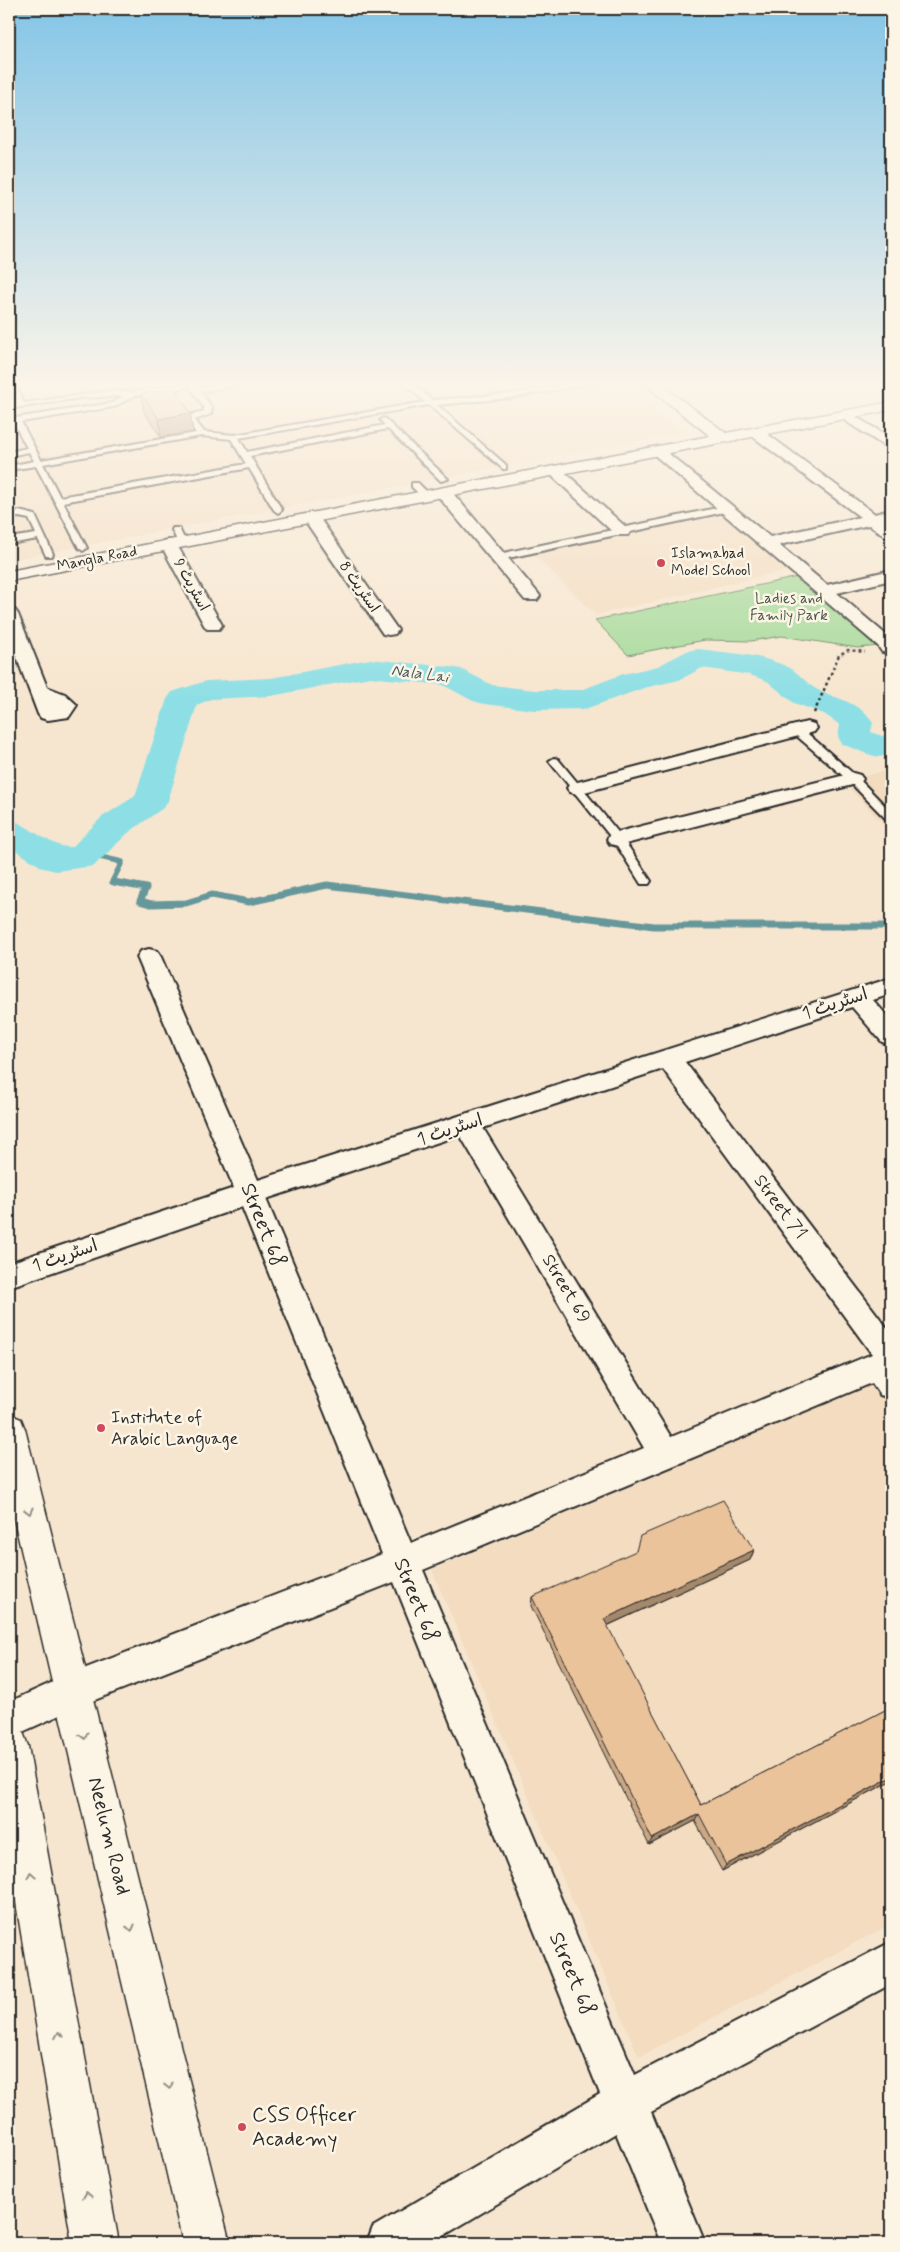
<svg xmlns="http://www.w3.org/2000/svg" width="900" height="2252" font-family="Mynerve,'Playpen Sans Arabic',sans-serif">
<style>
.built{fill:#f3dcbf}
.green{fill:#a7da9b;stroke:#698263}
.lines{fill:none;stroke-linecap:round;stroke-linejoin:round}
.stream-far1{stroke:#66979b;stroke-width:5.5}
.stream{stroke:#66979b;stroke-width:7}
.river{fill:#8edfe5;fill-rule:evenodd}
.lane-casing{stroke:#2b2b2b;stroke-width:4}
.street-casing{stroke:#2b2b2b;stroke-width:4}
.secondary-casing{stroke:#2b2b2b;stroke-width:3}
.path{stroke:#2b2b2b;stroke-width:2.5;stroke-dasharray:3 3;stroke-linecap:butt}
.lane{fill:#fcf5e5;fill-rule:evenodd}
.street{fill:#fcf5e5;fill-rule:evenodd}
.secondary{fill:#fcf5e5;fill-rule:evenodd}
.wall{fill:#caa885;stroke:#2b2b2b}
.shaded-wall{fill:#a4886c;stroke:#2b2b2b}
.building{fill:#ebc39b;stroke:#2b2b2b}
.oneway{stroke:#949088}
.poi-dot{fill:#d1495b;stroke:#fcf5e5;stroke-width:2}
.labels{text-anchor:middle;dominant-baseline:central;stroke-width:5;stroke-linejoin:round;paint-order:stroke}
.far-poi-label{font-size:15px;fill:#2b2b2b;stroke:#fcf5e5;text-anchor:start}
.far-street-label{font-size:15px;fill:#2b2b2b;stroke:#fcf5e5}
.far-park-label{font-size:15px;fill:#4a5747;stroke:#fcf5e5}
.far-water-label{font-size:16px;font-style:italic;fill:#44585a;stroke:#fcf5e5}
.street-label{font-size:18px;fill:#2b2b2b;stroke:#fcf5e5}
.poi-label{font-size:18px;fill:#2b2b2b;stroke:#fcf5e5;text-anchor:start}
.near-street-label{font-size:21px;fill:#2b2b2b;stroke:#fcf5e5}
.near-poi-label{font-size:21px;fill:#2b2b2b;stroke:#fcf5e5;text-anchor:start}
</style>
<rect width="100%" height="100%" fill="#f7e6cf"/>
<filter id="ink" filterUnits="userSpaceOnUse"><feTurbulence type="fractalNoise" baseFrequency=".02" numOctaves="2"/><feDisplacementMap in="SourceGraphic" scale="10" xChannelSelector="R" yChannelSelector="G"/><feConvolveMatrix kernelMatrix="1 2 1 2 8 2 1 2 1" color-interpolation-filters="sRGB"/></filter>
<g filter="url(#ink)">
<g class="built">
<polygon points="9,383 620,383 685,432 9,560"/>
<polygon points="723,514 789,570 596,615 534,555"/>
<polygon points="891,769 891,832 843,782"/>
<polygon points="874,1384 891,1410 891,1924 639,2057 432,1570"/>
</g>
<polygon class="green" points="798,577 879,646 858,648 782,636 751,641 705,640 628,655 595,620"/>
<g class="lines">
<polyline class="stream-far1" points="87,854 122,862 112,882 121,884"/>
<polyline class="stream" points="114,882 146,888 140,901 151,904 186,903 212,895 249,902 327,885 654,926 891,926"/>
<path class="river" d="M 698,649 C 728,653 760,654 788,667 C 799,672 807,685 818,690 C 838,699 860,703 873,722 L 871,732 L 882,736 L 891,734 L 891,754 L 879,757 L 867,754 L 842,744 L 838,737 L 840,725 L 824,714 L 794,703 L 767,681 L 750,675 L 702,668 L 679,680 L 644,688 L 585,709 L 534,710 L 484,704 L 473,701 L 443,685 L 370,677 L 271,696 L 211,699 L 197,705 L 168,801 L 163,808 L 128,833 L 94,866 L 56,871 L 43,868 L 9,846 L 9,819 C 30,825 52,849 72,847 L 102,817 L 135,796 L 167,699 L 172,692 L 206,681 L 271,678 L 370,659 L 450,667 L 461,669 L 492,685 L 534,690 L 581,690 L 623,674 L 658,666 L 687,651 Z"/>
<g class="lane-casing">
<g id="lane">
<path d="M 9,383 L 15,383 L 24,403 L 110,391 L 132,392 L 187,383 L 195,383 L 198,388 L 231,383 L 247,383 L 201,392 L 212,408 L 211,414 L 195,420 L 204,432 L 234,435 L 425,402 L 404,383 L 412,383 L 432,400 L 510,394 L 578,383 L 594,383 L 510,398 L 437,405 L 506,465 L 506,469 L 503,469 L 429,405 L 239,438 L 247,452 L 385,425 L 380,420 L 384,418 L 448,479 L 441,481 L 388,429 L 250,456 L 282,510 L 278,513 L 274,510 L 249,468 L 63,502 L 87,548 L 83,551 L 79,548 L 36,466 L 9,470 L 9,466 L 34,461 L 29,452 L 9,456 L 9,452 L 27,448 L 14,423 L 9,423 L 9,419 L 112,403 L 124,396 L 80,398 L 9,409 L 9,405 L 17,404 ZM 190,387 L 204,408 L 204,411 L 193,414 L 187,420 L 196,433 L 41,460 L 21,422 L 114,407 L 134,396 ZM 201,436 L 231,439 L 246,464 L 60,497 L 43,464 Z"/>
<polygon points="412,483 418,483 429,494 429,498 423,498 412,487"/>
<polygon points="726,506 729,507 729,511 499,560 495,557 499,554"/>
<polygon points="19,511 35,515 53,554 52,556 46,556 38,539 9,544 9,538 36,534 29,519 19,517 9,518 9,514"/>
<polygon points="173,528 179,528 186,543 185,545 179,545 172,530"/>
<polygon points="807,725 812,728 808,734 857,777 891,812 891,821 887,820 849,781 798,737 797,735 803,726"/>
<polygon points="554,758 558,759 622,837 651,881 649,884 641,884 614,841 549,761"/>
</g>
</g>
<g class="street-casing">
<g id="street">
<polygon points="846,411 891,438 891,448 886,447 841,418 839,415 841,412"/>
<polygon points="757,429 762,430 875,514 886,511 891,512 891,520 885,521 891,525 891,538 885,536 869,525 779,545 827,585 891,570 891,580 837,593 891,639 891,653 882,652 878,646 651,452 653,449 663,449 770,537 860,517 752,436 750,433 752,430"/>
<polygon points="555,466 560,468 628,529 630,532 628,535 616,535 550,474 547,471 550,468"/>
<polygon points="444,488 450,490 537,592 540,596 537,600 525,600 438,496 436,493 438,490"/>
<polygon points="312,514 318,516 395,626 398,630 395,634 389,635 383,634 304,519 306,516"/>
<polygon points="169,540 175,541 177,545 222,625 219,629 207,629 204,625 161,545 163,541"/>
<polygon points="9,609 15,610 18,614 47,687 65,694 77,705 69,717 48,720 41,718 38,714 9,637"/>
<polygon points="807,722 814,724 817,728 814,732 577,794 570,792 567,788 570,784"/>
<polygon points="853,773 860,775 863,779 860,783 618,846 610,844 607,839 610,834"/>
<path d="M 149,949 L 157,951 L 161,957 L 258,1180 L 891,978 L 891,994 L 873,1000 L 891,1020 L 891,1045 L 882,1042 L 852,1007 L 685,1062 L 891,1333 L 891,1398 L 880,1395 L 872,1383 L 423,1570 L 635,2075 L 891,1942 L 891,1984 L 651,2112 L 705,2243 L 661,2243 L 616,2133 L 431,2243 L 367,2243 L 373,2227 L 600,2094 L 394,1582 L 82,1705 L 9,1738 L 9,1702 L 73,1673 L 382,1554 L 242,1207 L 9,1287 L 9,1263 L 234,1188 L 137,957 L 141,951 ZM 663,1069 L 872,1354 L 671,1437 L 483,1128 ZM 460,1135 L 644,1448 L 411,1543 L 266,1199 Z"/>
</g>
</g>
<g class="secondary-casing">
<g id="secondary">
<polygon points="643,383 659,383 726,433 891,402 891,410 9,581 9,571 710,436"/>
<polygon points="9,1414 21,1419 25,1429 230,2243 183,2243 9,1498"/>
<polygon points="9,1727 23,1732 28,1746 119,2243 72,2243 9,1860"/>
</g>
</g>
<polyline class="path" points="814,713 839,655 848,650 865,652"/>
<use href="#lane" class="lane"/>
<use href="#street" class="street"/>
<use href="#secondary" class="secondary"/>
</g>
<g class="wall">
<polygon points="141,394 190,413 193,432 161,437 144,412"/>
<polygon points="754,1550 750,1560 607,1626 701,1805 891,1707 891,1781 722,1871 695,1821 649,1845 531,1606 532,1597"/>
</g>
<g class="shaded-wall">
<polygon points="190,413 193,432 161,437 159,419"/>
<polygon points="754,1550 750,1560 602,1628 604,1619"/>
<polygon points="891,1777 891,1781 722,1871 726,1865"/>
<polygon points="699,1814 695,1821 649,1845 652,1839"/>
</g>
<g class="building">
<polygon points="175,388 190,413 159,419 141,394"/>
<polygon points="723,1500 754,1550 604,1619 701,1805 891,1707 891,1777 726,1865 699,1814 652,1839 532,1597 636,1551 640,1536"/>
</g>
<defs><path id="oneway-chevron" d="M-2-3.5L2.5 0L-2 3.5" fill="none" stroke-width="1.6" stroke-linecap="round" stroke-linejoin="round" transform="scale(1.25)"/></defs>
<g class="oneway">
<use href="#oneway-chevron" transform="translate(29 1511) rotate(76)"/>
<use href="#oneway-chevron" transform="translate(84 1736) rotate(76)"/>
<use href="#oneway-chevron" transform="translate(31 1875) rotate(-100)"/>
<use href="#oneway-chevron" transform="translate(131 1928) rotate(76)"/>
<use href="#oneway-chevron" transform="translate(59 2035) rotate(-100)"/>
<use href="#oneway-chevron" transform="translate(169 2086) rotate(76)"/>
<use href="#oneway-chevron" transform="translate(87 2195) rotate(-100)"/>
</g>
</g>
<linearGradient id="sky" x2="0" y2="1"><stop stop-color="#84c5e7"/><stop offset="0.55" stop-color="#fbf4e9"/><stop offset="1" stop-color="#fbf4e9" stop-opacity="0"/></linearGradient>
<rect width="900" height="698" fill="url(#sky)"/>
<g class="poi-dot">
<circle cx="661" cy="563" r="5"/>
<circle cx="101" cy="1428" r="5"/>
<circle cx="242" cy="2127" r="5"/>
</g>
<g class="labels">
<g class="far-poi-label">
<text x="671" y="554">Islamabad<tspan x="671" dy="17">Model School</tspan></text>
</g>
<g class="far-street-label">
<text transform="translate(97 559) rotate(-11)">Mangla Road</text>
<text transform="translate(191 585) rotate(61)">اسٹریٹ 9</text>
<text transform="translate(359 587) rotate(55)">اسٹریٹ 8</text>
</g>
<g class="far-park-label">
<text x="789" y="599">Ladies and<tspan x="789" dy="17">Family Park</tspan></text>
</g>
<g class="far-water-label">
<text transform="translate(420 674) rotate(8)">Nala Lai</text>
</g>
<g class="street-label">
<text transform="translate(835 1004) rotate(-18)">اسٹریٹ 1</text>
<text transform="translate(450 1130) rotate(-18)">اسٹریٹ 1</text>
<text transform="translate(780 1207) rotate(53)">Street 71</text>
<text transform="translate(65 1256) rotate(-19)">اسٹریٹ 1</text>
<text transform="translate(566 1289) rotate(59)">Street 69</text>
</g>
<g class="poi-label">
<text x="111" y="1418">Institute of<tspan x="111" dy="21">Arabic Language</tspan></text>
</g>
<g class="near-street-label">
<text transform="translate(263 1225) rotate(68)">Street 68</text>
<text transform="translate(416 1600) rotate(68)">Street 68</text>
<text transform="translate(109 1836) rotate(76)">Neelum Road</text>
<text transform="translate(572 1974) rotate(67)">Street 68</text>
</g>
<g class="near-poi-label">
<text x="252" y="2115">CSS Officer<tspan x="252" dy="24">Academy</tspan></text>
</g>
</g>
<rect width="900" height="2252" fill="none" stroke="#fcf5e5" stroke-width="30"/>
<rect x="15" y="15" width="870" height="2222" fill="none" stroke="#2b2b2b" stroke-width="2" filter="url(#ink)"/>
</svg>
